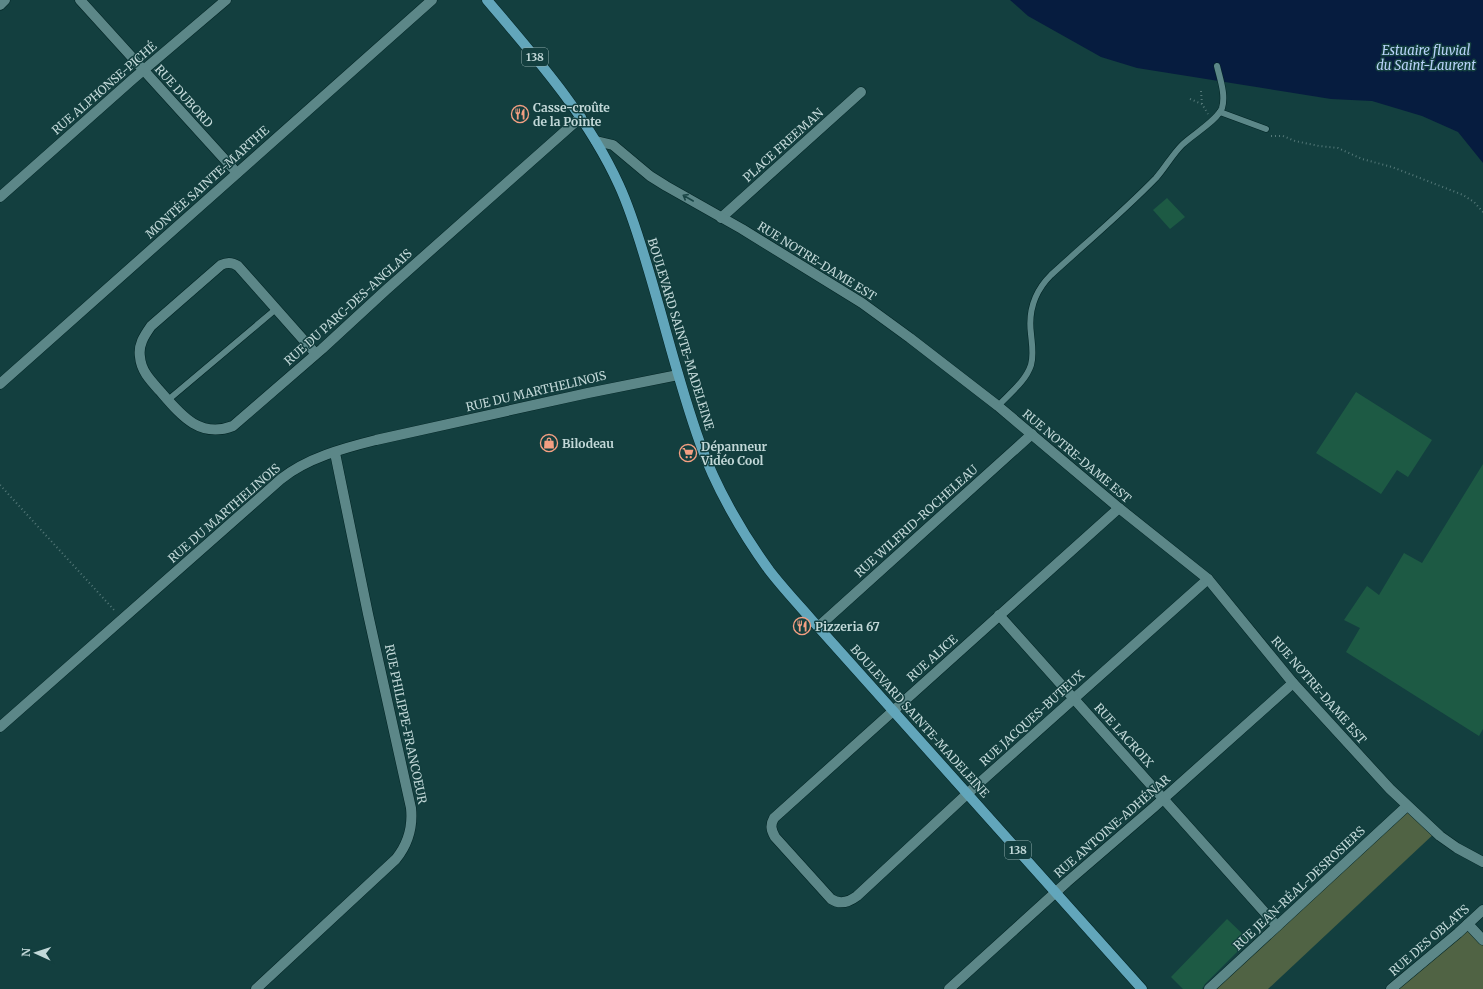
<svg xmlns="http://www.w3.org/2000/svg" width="1483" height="989" font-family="Merriweather,serif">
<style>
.green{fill:#506344}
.water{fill:#061c3f}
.building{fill:#1d5a44}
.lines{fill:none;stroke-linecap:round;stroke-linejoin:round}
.lane-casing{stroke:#022424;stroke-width:7}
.street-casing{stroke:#022424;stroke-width:11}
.secondary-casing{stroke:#022424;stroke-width:11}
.primary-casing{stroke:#022424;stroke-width:11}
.path{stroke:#547878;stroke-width:2;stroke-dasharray:1 3;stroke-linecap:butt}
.lane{stroke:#5c8788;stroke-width:6}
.street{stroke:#5c8788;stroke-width:10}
.secondary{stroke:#5c8788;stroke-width:10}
.primary{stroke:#62a6bb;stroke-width:10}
.oneway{stroke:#1a4646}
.labels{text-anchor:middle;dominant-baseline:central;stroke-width:3;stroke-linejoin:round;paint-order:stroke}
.shield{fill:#133f3f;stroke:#8eaaaa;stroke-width:1}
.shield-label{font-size:11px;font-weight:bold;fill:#c2d8d8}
.street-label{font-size:12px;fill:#c2d8d8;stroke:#133f3f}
.poi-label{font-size:12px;font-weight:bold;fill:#c2d8d8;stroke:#133f3f;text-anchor:start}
.water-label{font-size:13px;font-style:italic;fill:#b8d2f9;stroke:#133f3f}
</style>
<rect width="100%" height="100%" fill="#133f3f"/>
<g class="green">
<polygon points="1412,806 1437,831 1268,989 1214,989"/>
<polygon points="1474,924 1483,934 1483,989 1399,989"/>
</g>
<polygon class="water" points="1010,0 1483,0 1483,163 1458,132 1422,116 1372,101 1331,99 1137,68 1101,57 1028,16"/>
<g class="building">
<polygon points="1167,198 1185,217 1170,229 1153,210"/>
<polygon points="1356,392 1432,440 1408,477 1397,470 1381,494 1316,453"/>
<polygon points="1483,464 1483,729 1479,736 1346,652 1360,628 1344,620 1367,586 1379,595 1404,553 1422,563"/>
<polygon points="1227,919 1249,940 1205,984 1202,989 1183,989 1171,977"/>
</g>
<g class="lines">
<g class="lane-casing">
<g id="lane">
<polyline points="1220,112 1266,129"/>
<polyline points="168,400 276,309"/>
<path d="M 998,406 C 1009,394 1026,381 1031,365 C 1034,355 1032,345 1031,334 C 1028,311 1034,292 1051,275 C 1086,243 1123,212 1156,178 C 1165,168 1172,155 1182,145 C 1192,135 1218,120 1222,108 C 1226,95 1220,79 1217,66"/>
</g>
</g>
<g class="street-casing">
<g id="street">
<polyline points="80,0 237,173"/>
<polyline points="0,5 5,0"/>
<polyline points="0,197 133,79 226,0"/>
<polyline points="721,218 861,92"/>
<path d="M 316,354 L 238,266 C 232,262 227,262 221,265 L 151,326 C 144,336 138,345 140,357 C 141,371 151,381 160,391 C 180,414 199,439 233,426 L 322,349 L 386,290 L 581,117"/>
<path d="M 1119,508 L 774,818 C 770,825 771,830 775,837 L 831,899 C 840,905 849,902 857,896 L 967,794 L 1208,579"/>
<polyline points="999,615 1277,926"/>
<polyline points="818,627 1032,434"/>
<path d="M 0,727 L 281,479 C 307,458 344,448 376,440 L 588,393 L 678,375"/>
<polyline points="1468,924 1483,940"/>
<path d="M 256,989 L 396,859 C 408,844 413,827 411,808 L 368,614 L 335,453"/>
<polyline points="949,989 1067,882 1153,808 1293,683"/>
<polyline points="1209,989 1407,806"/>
<polyline points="1391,989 1458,933 1483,910"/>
</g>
</g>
<g class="secondary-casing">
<g id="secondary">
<polyline points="596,141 613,145 650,176 666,186 742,229 862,303 910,338 998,406 1119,508 1208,579 1293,683 1390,789 1440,836 1457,848 1483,862"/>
<polyline points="0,384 432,0"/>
</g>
</g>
<g class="primary-casing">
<path id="primary" d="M 487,0 C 536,58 587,115 619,185 C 631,211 639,238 647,265 C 665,324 679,385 700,443 C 715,486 742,533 769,570 C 782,587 797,603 811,619 L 1142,989"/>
</g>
<g class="path">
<polyline points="1201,91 1202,104 1208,114"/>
<polyline points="1190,99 1202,104"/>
<polyline points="1271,136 1283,136 1295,141 1319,146 1338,148 1362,159 1392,167 1463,195 1474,202 1483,212"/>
<polyline points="0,485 115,611"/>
</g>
<use href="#lane" class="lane"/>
<use href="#street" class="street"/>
<use href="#secondary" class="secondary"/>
<use href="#primary" class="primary"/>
</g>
<defs><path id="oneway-shaft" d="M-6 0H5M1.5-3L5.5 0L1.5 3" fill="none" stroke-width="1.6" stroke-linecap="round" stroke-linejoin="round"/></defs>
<use class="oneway" href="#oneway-shaft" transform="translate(688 198) rotate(-150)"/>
<defs>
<g id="restaurant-ring" transform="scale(0.9)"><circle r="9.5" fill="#133f3f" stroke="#f39f82" stroke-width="1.5"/><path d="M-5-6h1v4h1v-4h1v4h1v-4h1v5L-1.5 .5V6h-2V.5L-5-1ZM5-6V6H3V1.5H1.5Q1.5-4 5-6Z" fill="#f39f82"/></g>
<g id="shop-ring" transform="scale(0.9)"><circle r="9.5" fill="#133f3f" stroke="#f39f82" stroke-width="1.5"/><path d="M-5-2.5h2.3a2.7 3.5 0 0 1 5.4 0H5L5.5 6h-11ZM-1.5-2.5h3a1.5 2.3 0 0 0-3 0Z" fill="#f39f82"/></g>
<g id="supermarket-ring" transform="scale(0.9)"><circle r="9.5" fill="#133f3f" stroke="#f39f82" stroke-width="1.5"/><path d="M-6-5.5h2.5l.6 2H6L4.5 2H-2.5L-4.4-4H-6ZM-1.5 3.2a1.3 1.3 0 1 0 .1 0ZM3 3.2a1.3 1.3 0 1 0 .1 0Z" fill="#f39f82"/></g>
</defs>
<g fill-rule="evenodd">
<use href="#restaurant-ring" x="520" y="114"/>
<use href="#shop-ring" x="549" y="443"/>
<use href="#supermarket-ring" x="688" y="453"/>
<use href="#restaurant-ring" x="802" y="626"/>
</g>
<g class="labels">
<g class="shield">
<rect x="522" y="48" width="26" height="18" rx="3"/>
<rect x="1005" y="841" width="26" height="18" rx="3"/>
</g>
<g class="shield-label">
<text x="535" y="57">138</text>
<text x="1018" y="850">138</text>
</g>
<g class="street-label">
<text transform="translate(104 88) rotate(-41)">RUE ALPHONSE-PICHÉ</text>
<text transform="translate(184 96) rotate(48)">RUE DUBORD</text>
<text transform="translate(783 145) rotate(-42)">PLACE FREEMAN</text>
<text transform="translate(207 182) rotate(-42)">MONTÉE SAINTE-MARTHE</text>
<text transform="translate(817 261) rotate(32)">RUE NOTRE-DAME EST</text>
<text transform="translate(348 307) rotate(-42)">RUE DU PARC-DES-ANGLAIS</text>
<text transform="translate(681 334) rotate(73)">BOULEVARD SAINTE-MADELEINE</text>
<text transform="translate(536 391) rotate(-13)">RUE DU MARTHELINOIS</text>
<text transform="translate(1077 456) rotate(40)">RUE NOTRE-DAME EST</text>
<text transform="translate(224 513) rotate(-41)">RUE DU MARTHELINOIS</text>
<text transform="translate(916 521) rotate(-42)">RUE WILFRID-ROCHELEAU</text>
<text transform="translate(932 658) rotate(-42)">RUE ALICE</text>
<text transform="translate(1319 690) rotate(49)">RUE NOTRE-DAME EST</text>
<text transform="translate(1032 718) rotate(-42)">RUE JACQUES-BUTEUX</text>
<text transform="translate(920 721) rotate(48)">BOULEVARD SAINTE-MADELEINE</text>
<text transform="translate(406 724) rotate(78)">RUE PHILIPPE-FRANCOEUR</text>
<text transform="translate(1124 735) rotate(48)">RUE LACROIX</text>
<text transform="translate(1112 826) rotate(-41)">RUE ANTOINE-ADHÉNAR</text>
<text transform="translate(1299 888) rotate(-43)">RUE JEAN-RÉAL-DESROSIERS</text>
<text transform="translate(1429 940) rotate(-41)">RUE DES OBLATS</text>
</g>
<g class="poi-label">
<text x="533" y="107">Casse-croûte<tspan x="533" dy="14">de la Pointe</tspan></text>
<text x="562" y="443">Bilodeau</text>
<text x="701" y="446">Dépanneur<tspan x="701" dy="14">Vidéo Cool</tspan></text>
<text x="815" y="626">Pizzeria 67</text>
</g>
<g class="water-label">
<text x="1426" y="50">Estuaire fluvial<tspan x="1426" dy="15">du Saint-Laurent</tspan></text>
</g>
</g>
<g transform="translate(36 953) rotate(273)" stroke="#133f3f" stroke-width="3" paint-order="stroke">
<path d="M0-3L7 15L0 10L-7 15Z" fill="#c2d8d8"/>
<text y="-6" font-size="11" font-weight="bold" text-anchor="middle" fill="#c2d8d8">N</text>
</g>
</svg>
